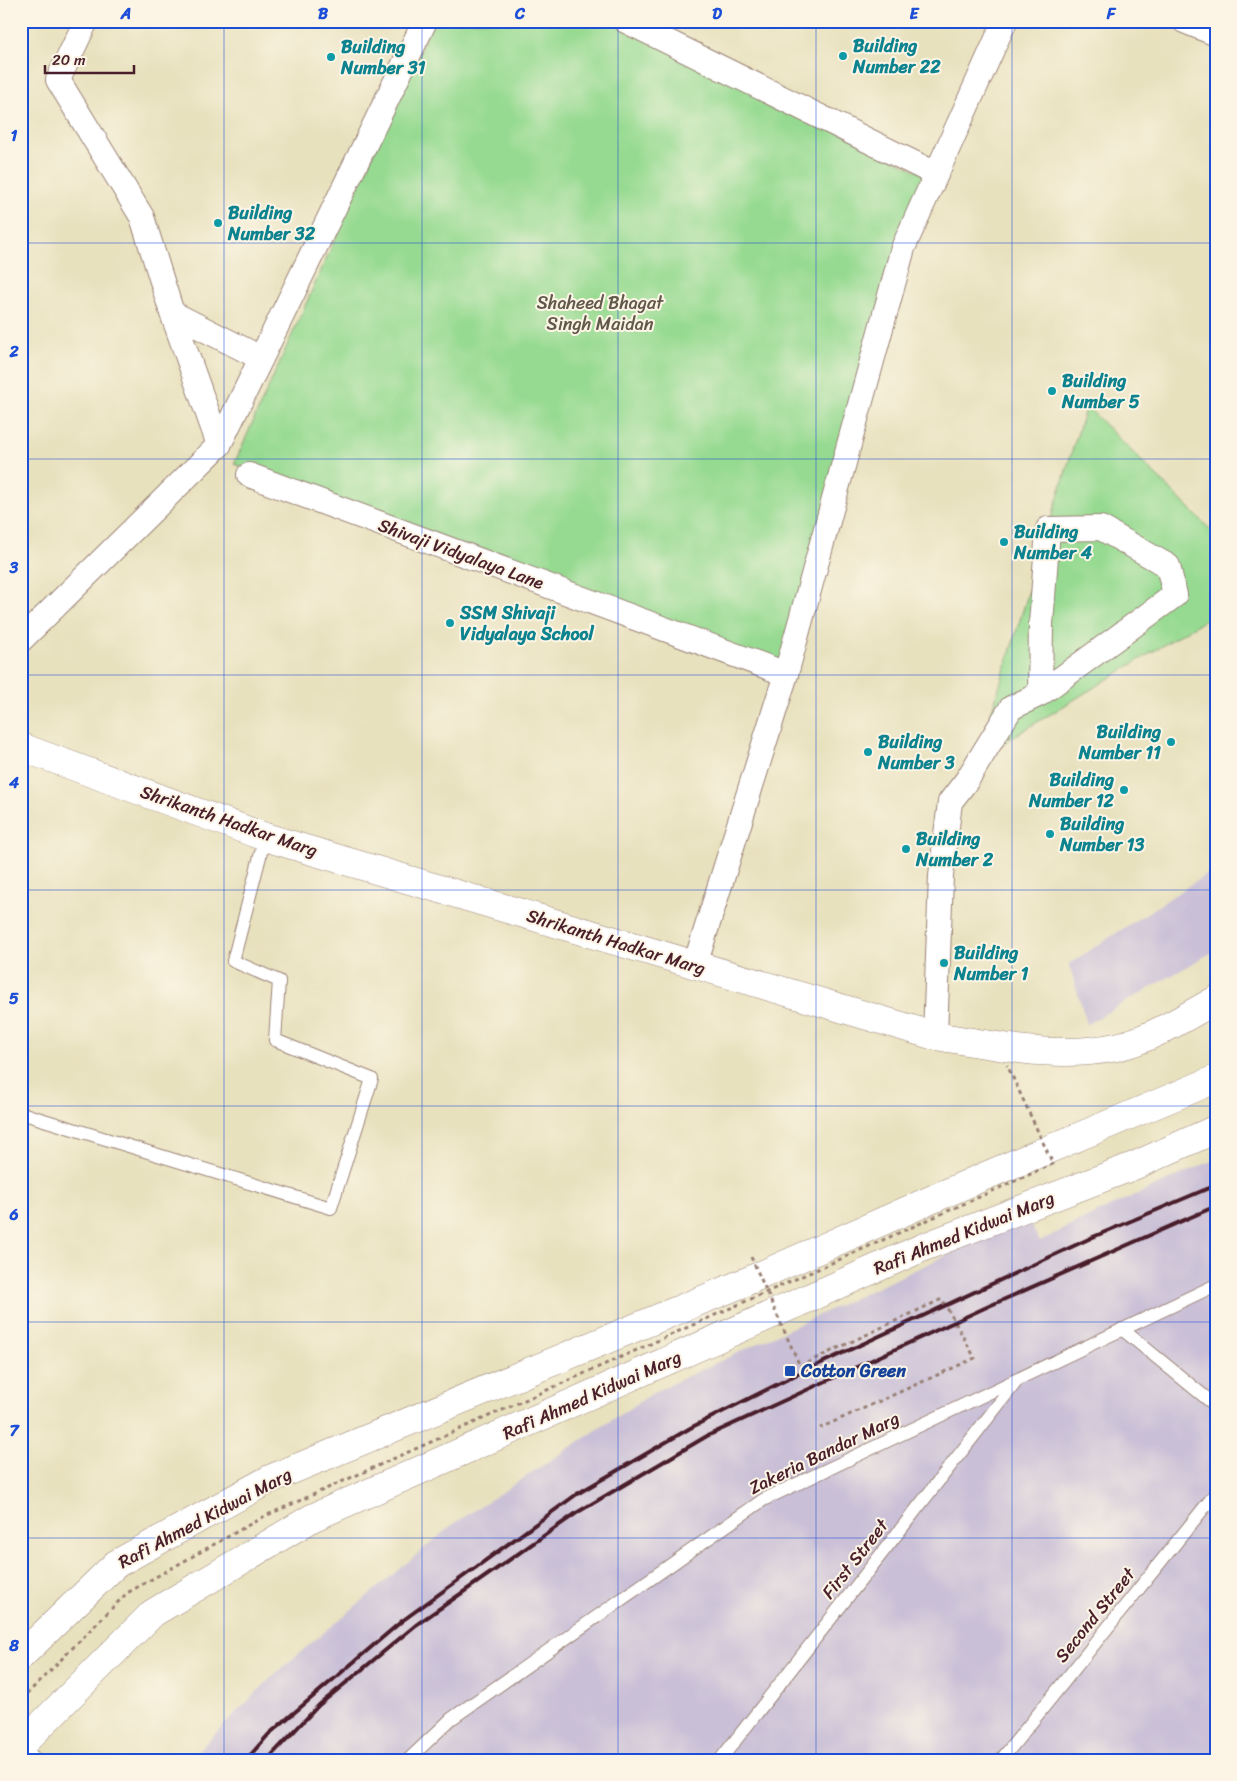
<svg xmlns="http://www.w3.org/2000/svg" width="1237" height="1781" font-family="Sriracha,sans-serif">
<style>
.industrial{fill:#c9bfd7}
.green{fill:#96da91;stroke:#707c5e}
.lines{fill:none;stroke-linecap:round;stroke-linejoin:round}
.lane-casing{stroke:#998074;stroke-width:14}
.street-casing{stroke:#998074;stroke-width:26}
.secondary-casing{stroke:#998074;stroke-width:29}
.primary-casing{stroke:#998074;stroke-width:29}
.path{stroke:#998074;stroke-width:3;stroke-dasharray:4 4;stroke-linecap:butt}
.lane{stroke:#fff;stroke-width:12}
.street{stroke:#fff;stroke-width:24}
.secondary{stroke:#fff;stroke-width:28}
.primary{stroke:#fff;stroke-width:28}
.rail{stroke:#4a1f2b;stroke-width:4}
.path-bridge{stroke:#998074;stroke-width:3;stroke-dasharray:4 4;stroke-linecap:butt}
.grid{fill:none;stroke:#1d4ed8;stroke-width:1;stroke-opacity:0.55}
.culture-dot{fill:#0f9aa8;stroke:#fcf5e5;stroke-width:2}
.transit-dot{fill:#1a4fb4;stroke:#fcf5e5;stroke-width:2}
.labels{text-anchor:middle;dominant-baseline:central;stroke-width:4;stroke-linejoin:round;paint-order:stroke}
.culture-label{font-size:18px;font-weight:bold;fill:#0d838f;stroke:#fcf5e5;text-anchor:start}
.park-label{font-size:18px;fill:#61574a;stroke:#fcf5e5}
.street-label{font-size:18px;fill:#4a1f2b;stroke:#fcf5e5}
.transit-label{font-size:18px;font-weight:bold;fill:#164399;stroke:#fcf5e5;text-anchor:start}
.neatline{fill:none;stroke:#1d4ed8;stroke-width:2}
.grid-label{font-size:16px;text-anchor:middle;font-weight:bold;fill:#1d4ed8}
</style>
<rect width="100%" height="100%" fill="#fcf5e5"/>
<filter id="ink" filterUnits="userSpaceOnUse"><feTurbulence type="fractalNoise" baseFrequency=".02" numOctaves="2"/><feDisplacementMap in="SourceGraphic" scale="10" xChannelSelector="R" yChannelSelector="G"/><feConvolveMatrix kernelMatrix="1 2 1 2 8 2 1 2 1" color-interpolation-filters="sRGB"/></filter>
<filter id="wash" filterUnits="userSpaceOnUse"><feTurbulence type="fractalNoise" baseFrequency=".0096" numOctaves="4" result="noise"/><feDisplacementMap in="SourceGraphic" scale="20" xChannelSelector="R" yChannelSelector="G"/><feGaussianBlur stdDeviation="1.12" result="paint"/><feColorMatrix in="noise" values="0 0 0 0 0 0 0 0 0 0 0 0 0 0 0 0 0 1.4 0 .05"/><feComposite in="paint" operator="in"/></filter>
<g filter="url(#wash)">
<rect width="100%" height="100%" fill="#e8e1be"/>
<g class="industrial">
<polygon points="1216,868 1216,950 1087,1024 1069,964"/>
<polygon points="1216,1159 1216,1760 189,1760 277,1672 452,1525 656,1391 1026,1218 1040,1241 1111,1206"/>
</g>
<g class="green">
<polygon points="433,21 615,21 930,177 783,668 234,464"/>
<polygon points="1086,406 1216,535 1216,613 977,759"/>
</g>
</g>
<g filter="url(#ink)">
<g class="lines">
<g class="lane-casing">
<g id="lane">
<polyline points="21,1113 331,1208 372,1079 275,1040 279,981 233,961 265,837"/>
<polyline points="1122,1329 1216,1406"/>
<polyline points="21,1747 37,1760"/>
<polyline points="408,1760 451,1719 763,1500 1216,1285"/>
<polyline points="720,1760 1016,1382"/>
<polyline points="1001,1760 1216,1493"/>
</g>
</g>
<g class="street-casing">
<g id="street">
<polyline points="86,21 58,80 142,217 172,313 219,445"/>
<polyline points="626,21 936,174"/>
<polyline points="1184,21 1216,34"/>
<polyline points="172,313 261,358"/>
<polyline points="249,475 786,674"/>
<polyline points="21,640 219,445 425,21"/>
<polyline points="695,965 786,674 903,248 1005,21"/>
<polyline points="935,1036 941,876 950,802 967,780 1011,708 1040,694 1041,624 1048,529 1101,528 1168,566 1175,595 1040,694"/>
</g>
</g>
<g class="secondary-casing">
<path id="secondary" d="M 21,747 L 265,837 L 935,1036 C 994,1045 1056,1060 1116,1047 C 1150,1040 1185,1017 1216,1000"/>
</g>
<g class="primary-casing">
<g id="primary">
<polyline points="21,1656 116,1564 270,1479 743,1283 978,1179 1216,1079"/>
<polyline points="21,1745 153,1613 312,1518 924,1247 1136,1165 1216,1129"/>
</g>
</g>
<polyline class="path" points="800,1366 942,1299 975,1358 820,1428"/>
<use href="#lane" class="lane"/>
<use href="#street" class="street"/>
<use href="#secondary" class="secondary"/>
<use href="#primary" class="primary"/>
<g class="rail">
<polyline points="246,1760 269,1734 402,1621 577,1494 692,1427 802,1372 1093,1237 1216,1185"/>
<polyline points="267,1760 319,1705 416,1625 578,1512 707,1436 989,1306 1216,1206"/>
</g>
<g class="path-bridge">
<polyline points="751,1257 800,1366"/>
<polyline points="21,1700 127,1593 263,1517 1053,1164 1007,1065"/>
</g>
</g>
</g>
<path class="grid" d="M 224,21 L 224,1760M 422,21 L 422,1760M 618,21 L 618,1760M 816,21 L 816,1760M 1012,21 L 1012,1760M 21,243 L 1216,243M 21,459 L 1216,459M 21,675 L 1216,675M 21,890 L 1216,890M 21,1106 L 1216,1106M 21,1322 L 1216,1322M 21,1538 L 1216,1538"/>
<g class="culture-dot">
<circle cx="843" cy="56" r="5"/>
<circle cx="331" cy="57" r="5"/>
<circle cx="218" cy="223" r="5"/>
<circle cx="1052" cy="391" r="5"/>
<circle cx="1004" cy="542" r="5"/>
<circle cx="450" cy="623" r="5"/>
<circle cx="1171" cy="742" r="5"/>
<circle cx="868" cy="752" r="5"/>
<circle cx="1124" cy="790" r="5"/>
<circle cx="1050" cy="834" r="5"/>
<circle cx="906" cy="849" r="5"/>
<circle cx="944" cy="963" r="5"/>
</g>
<rect class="transit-dot" x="784" y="1365" width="12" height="12" rx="2.5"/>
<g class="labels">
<g class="culture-label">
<text x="853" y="46">Building<tspan x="853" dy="21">Number 22</tspan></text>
<text x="341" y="47">Building<tspan x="341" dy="21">Number 31</tspan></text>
<text x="228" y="213">Building<tspan x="228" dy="21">Number 32</tspan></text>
<text x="1062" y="381">Building<tspan x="1062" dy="21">Number 5</tspan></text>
<text x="1014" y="532">Building<tspan x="1014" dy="21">Number 4</tspan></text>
<text x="460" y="613">SSM Shivaji<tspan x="460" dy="21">Vidyalaya School</tspan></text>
<text x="1161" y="732" text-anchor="end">Building<tspan x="1161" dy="21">Number 11</tspan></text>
<text x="878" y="742">Building<tspan x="878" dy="21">Number 3</tspan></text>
<text x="1114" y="780" text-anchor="end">Building<tspan x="1114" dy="21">Number 12</tspan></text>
<text x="1060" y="824">Building<tspan x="1060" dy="21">Number 13</tspan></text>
<text x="916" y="839">Building<tspan x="916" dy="21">Number 2</tspan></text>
<text x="954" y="953">Building<tspan x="954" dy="21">Number 1</tspan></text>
</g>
<g class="park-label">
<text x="600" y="303">Shaheed Bhagat<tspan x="600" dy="21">Singh Maidan</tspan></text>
</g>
<g class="street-label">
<text transform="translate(461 554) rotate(20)">Shivaji Vidyalaya Lane</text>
<text transform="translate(229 821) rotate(19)">Shrikanth Hadkar Marg</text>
<text transform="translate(616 942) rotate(17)">Shrikanth Hadkar Marg</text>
<text transform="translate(964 1233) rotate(-22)">Rafi Ahmed Kidwai Marg</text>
<text transform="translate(592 1395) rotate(-24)">Rafi Ahmed Kidwai Marg</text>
<text transform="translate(824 1453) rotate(-26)">Zakeria Bandar Marg</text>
<text transform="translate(205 1518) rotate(-28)">Rafi Ahmed Kidwai Marg</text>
<text transform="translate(855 1559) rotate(-52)">First Street</text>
<text transform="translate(1095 1615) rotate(-51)">Second Street</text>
</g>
<g class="transit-label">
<text x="801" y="1371">Cotton Green</text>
</g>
</g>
<rect width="1237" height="1781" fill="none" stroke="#fcf5e5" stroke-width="55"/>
<path d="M45 65v8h89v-8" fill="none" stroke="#4a1f2b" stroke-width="2.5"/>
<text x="52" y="65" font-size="15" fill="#4a1f2b" stroke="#fcf5e5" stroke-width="4" paint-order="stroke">20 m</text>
<rect x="28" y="28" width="1182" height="1726" class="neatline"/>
<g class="grid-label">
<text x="126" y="19">A</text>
<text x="323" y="19">B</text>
<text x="520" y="19">C</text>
<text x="717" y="19">D</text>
<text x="914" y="19">E</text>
<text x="1111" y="19">F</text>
<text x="14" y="141">1</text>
<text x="14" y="357">2</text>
<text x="14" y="573">3</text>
<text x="14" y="788">4</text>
<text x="14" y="1004">5</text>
<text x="14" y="1220">6</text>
<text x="14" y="1436">7</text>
<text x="14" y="1651">8</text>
</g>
</svg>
